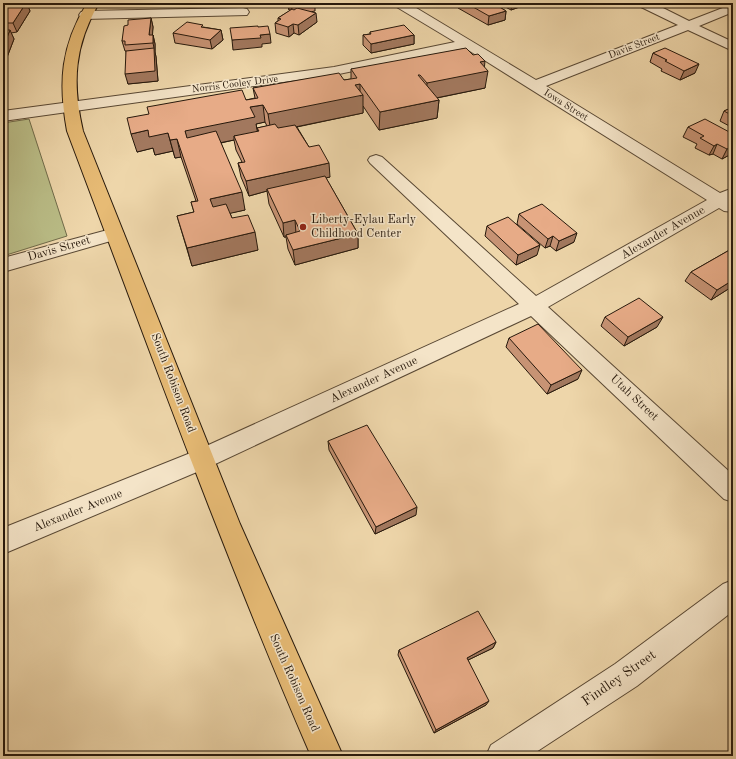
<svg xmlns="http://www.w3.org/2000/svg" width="736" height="759" font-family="'Old Standard TT',serif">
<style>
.green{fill:#babd87;stroke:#706b4a}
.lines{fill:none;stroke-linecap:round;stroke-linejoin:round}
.minor-casing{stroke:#594834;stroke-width:2}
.major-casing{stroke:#27190c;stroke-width:2}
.minor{fill:#f4e4c8;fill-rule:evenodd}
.major{fill:#e7bb75;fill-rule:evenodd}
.wall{fill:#c79374;stroke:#27190c;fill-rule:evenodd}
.shaded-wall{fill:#a2785e;stroke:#27190c}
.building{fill:#e7ab87;stroke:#27190c}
.poi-dot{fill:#8f2418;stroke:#f4e4c8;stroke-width:1.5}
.labels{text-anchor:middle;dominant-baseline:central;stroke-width:3;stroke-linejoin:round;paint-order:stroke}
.far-street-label{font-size:10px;fill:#27190c;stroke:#f4e4c8}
.poi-label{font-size:12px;fill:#27190c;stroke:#f4e4c8;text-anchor:start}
.street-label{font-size:12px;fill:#27190c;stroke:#f4e4c8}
.near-street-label{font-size:14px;fill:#27190c;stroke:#f4e4c8}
</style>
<rect width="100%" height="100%" fill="#eed6aa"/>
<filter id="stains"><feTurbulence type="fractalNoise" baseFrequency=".005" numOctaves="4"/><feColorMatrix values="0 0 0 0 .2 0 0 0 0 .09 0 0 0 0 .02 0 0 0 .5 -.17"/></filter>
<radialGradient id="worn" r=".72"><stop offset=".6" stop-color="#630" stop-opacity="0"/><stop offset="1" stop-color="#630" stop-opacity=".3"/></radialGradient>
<polygon class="green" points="29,119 67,236 3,256 3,123"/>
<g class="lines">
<g class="minor-casing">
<g id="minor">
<polygon points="393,3 408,3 536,80 678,25 639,6 637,3 653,3 689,21 733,4 733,12 699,26 733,42 733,51 688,30 546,86 720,193 733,188 733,212 724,211 719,208 548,307 733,475 733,502 724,499 531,316 211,466 3,554 3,528 193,452 519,304 370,163 368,160 370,157 376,155 382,157 536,296 707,200 465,48 334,75 3,121 3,111 334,67 455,42 395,6"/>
<polygon points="243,8 247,9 249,12 247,15 85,19 81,18 79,15 81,12 85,11"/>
<polygon points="115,228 121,230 124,234 121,238 3,272 3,258"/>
<polygon points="733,580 733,611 637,686 530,756 486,756 491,745 615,664 723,584"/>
</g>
</g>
<g class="major-casing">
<path id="major" d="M 87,3 L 99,3 C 74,46 72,83 83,131 L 240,524 L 343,756 L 311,756 C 222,551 146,340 67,131 C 58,82 61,46 87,3 Z"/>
</g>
<use href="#minor" class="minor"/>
<use href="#major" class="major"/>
</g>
<g class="wall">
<polygon points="3,3 37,3 35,5 27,5 30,11 17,32 11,33 14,39 4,65 3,65"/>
<polygon points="287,3 315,3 315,11 310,12 317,22 299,35 294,33 289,37 276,33 275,23 278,21 278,18 291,10 289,10"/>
<polygon points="459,3 493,3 506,11 505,20 488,25 458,8"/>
<polygon points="498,3 525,3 525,5 511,10"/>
<polygon points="151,18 153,27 152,35 153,35 155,44 155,52 156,57 158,81 128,84 126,51 125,51 122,41 128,25"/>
<polygon points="203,27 221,30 223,40 212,49 175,43 173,33"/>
<polygon points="370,32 414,35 414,44 371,53 363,45 363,35 370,34"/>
<polygon points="653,53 695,73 680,80 661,71 662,69 650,62"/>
<path d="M 484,67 L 485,88 L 437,98 L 439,100 L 437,118 L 379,130 L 363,106 L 363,113 L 297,127 L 309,147 L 330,177 L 326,178 L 358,234 L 358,248 L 295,265 L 288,249 L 286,237 L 284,237 L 269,204 L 267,191 L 249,196 L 241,177 L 238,163 L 242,162 L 236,150 L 234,140 L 221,143 L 245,210 L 230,213 L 232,218 L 258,250 L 192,266 L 177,216 L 194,212 L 191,202 L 196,201 L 181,157 L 175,158 L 173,151 L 155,155 L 153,148 L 137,152 L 246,100 L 255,98 L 253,88 L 344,80 L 351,79 L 351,69 ZM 265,122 L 267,126 L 257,128 L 257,131 L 256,124 Z"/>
<polygon points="733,107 733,128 720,121 724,111"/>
<polygon points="688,127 733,134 733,153 722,159 713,154 709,155 695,148 697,144 683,137"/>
<polygon points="519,214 574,242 556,251 550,246 545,248 517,224"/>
<polygon points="487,226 537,255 516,265 485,236"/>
<polygon points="733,248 733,286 711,300 685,281 691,272"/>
<polygon points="605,317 657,327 624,346 601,326"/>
<polygon points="509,338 578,379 547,394 506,347"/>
<polygon points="328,441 416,515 375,534 329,450"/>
<polygon points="496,642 493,648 468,660 486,705 434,733 398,655 399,650"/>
</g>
<g class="shaded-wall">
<polygon points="26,3 27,3 30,11 17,32 13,23"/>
<polygon points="288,3 291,3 292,10 289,10"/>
<polygon points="512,3 525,3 525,5 511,10"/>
<polygon points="506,11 505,20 488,25 489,16"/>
<polygon points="316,13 317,22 299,35 298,25"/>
<polygon points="151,18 153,27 152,43 149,35"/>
<polygon points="293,24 294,33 289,37 288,27"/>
<polygon points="10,30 14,39 4,65 3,62 3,47"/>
<polygon points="221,30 223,40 212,49 210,40"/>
<polygon points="270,34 271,43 262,44 262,47 233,50 232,40 260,35"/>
<polygon points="153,35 155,44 155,52 156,57 158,81 128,84 125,74 154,48 153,43"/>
<polygon points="414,35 414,44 371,53 371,44"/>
<polygon points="485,61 484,71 488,71 485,88 426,100 427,83 480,62"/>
<polygon points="699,64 695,73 680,80 684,71"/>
<polygon points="360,84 360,96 363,95 363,113 271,132 268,114 355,85"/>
<polygon points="439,100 437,118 379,130 380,112"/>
<polygon points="263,105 265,122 256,124 258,135 234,136 234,140 189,149 185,131 250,107"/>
<polygon points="148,130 168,133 173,151 155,155 153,148 137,152 131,134"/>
<polygon points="177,139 181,157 175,158 170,140"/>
<polygon points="717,144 713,154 709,155 714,146"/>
<polygon points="733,146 733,153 722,159 727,149"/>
<polygon points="329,163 330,177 268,191 267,189 267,191 249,196 246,181"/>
<polygon points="242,192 245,210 214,217 210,199"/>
<polygon points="295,220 296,234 286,235 286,237 284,237 283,223"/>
<polygon points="255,232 258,250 192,266 187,248"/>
<polygon points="577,233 574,242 556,251 559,241"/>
<polygon points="358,234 358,248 295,265 293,250"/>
<polygon points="553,236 550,246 545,248 548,239"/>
<polygon points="540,245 537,255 516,265 518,255"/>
<polygon points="733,280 733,286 711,300 717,290"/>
<polygon points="663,317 657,327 624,346 628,337"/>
<polygon points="582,370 578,379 547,394 551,385"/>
<polygon points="417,507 416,515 375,534 376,527"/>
<polygon points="496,642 493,648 464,662 467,658"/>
<polygon points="489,701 486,705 434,733 436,730"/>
</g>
<g class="building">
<polygon points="3,3 26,3 13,23 3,23"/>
<polygon points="292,3 304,3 292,4"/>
<polygon points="466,3 493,3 506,11 489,16"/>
<polygon points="297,8 316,13 298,25 293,24 288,27 275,23 281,19 278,18 292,9 294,10"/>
<polygon points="151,18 149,35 153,35 153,43 125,45 125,41 122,41 124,26 128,25 128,20"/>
<polygon points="187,22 203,25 201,27 221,30 210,40 173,33"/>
<polygon points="404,25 414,35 371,44 363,35 371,34 370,32"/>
<polygon points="258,26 258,27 268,26 270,34 260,35 261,38 232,40 230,28"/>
<polygon points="3,30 10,30 3,47"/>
<polygon points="154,48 155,71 125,74 126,51"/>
<polygon points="466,48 473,55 478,54 485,61 480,62 488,71 427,83 420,75 418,75 439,100 380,112 360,84 355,85 363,95 268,114 263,105 250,107 255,117 185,131 187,138 216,131 242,192 210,199 213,207 226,204 232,218 248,215 255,232 187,248 177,216 194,212 191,202 198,201 177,139 170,140 168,133 149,137 148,130 131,134 127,118 149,114 147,107 242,90 246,100 258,98 253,88 339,73 344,80 357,78 351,69"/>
<polygon points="665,48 699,64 684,71 665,61 667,60 653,53"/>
<polygon points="733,107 733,116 724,111"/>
<polygon points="705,119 733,134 733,146 727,149 717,144 714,146 700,138 704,136 688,127"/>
<polygon points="275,124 278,128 295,125 309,147 319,145 329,163 246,181 238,163 245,162 234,136 259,131 257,128"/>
<polygon points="325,176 358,234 293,250 286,235 300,231 295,220 283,223 267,189"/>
<polygon points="542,204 577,233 559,241 553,236 548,239 519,214"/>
<polygon points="508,217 540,245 518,255 487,226"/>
<polygon points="733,248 733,280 717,290 691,272"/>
<polygon points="639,298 663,317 628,337 605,317"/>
<polygon points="538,324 582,370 551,385 509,338"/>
<polygon points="367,425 417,507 376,527 328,441"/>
<polygon points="478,611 496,642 467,658 489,701 436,730 399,650"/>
</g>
<circle class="poi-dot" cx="303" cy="227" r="4"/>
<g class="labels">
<g class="far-street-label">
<text transform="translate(634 46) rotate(-21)">Davis Street</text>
<text transform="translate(235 84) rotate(-7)">Norris Cooley Drive</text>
<text transform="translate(566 105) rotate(32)">Iowa Street</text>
</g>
<g class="poi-label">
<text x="311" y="220">Liberty-Eylau Early<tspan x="311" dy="14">Childhood Center</tspan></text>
</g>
<g class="street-label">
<text transform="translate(663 233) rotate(-30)">Alexander Avenue</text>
<text transform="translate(59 249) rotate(-16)">Davis Street</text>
<text transform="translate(374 380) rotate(-25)">Alexander Avenue</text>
<text transform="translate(173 383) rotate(69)">South Robison Road</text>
<text transform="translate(634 398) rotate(43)">Utah Street</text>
<text transform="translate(78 511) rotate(-22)">Alexander Avenue</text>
<text transform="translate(294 683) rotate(66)">South Robison Road</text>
</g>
<g class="near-street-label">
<text transform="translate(619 678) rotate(-35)">Findley Street</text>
</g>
</g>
<rect width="736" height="759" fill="none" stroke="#eed6aa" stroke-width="16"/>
<rect x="4" y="4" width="728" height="751" fill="none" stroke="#27190c" stroke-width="2"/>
<rect x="8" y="8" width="720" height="743" fill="none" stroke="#27190c"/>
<rect width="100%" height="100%" filter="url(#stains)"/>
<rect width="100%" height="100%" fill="url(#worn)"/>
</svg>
